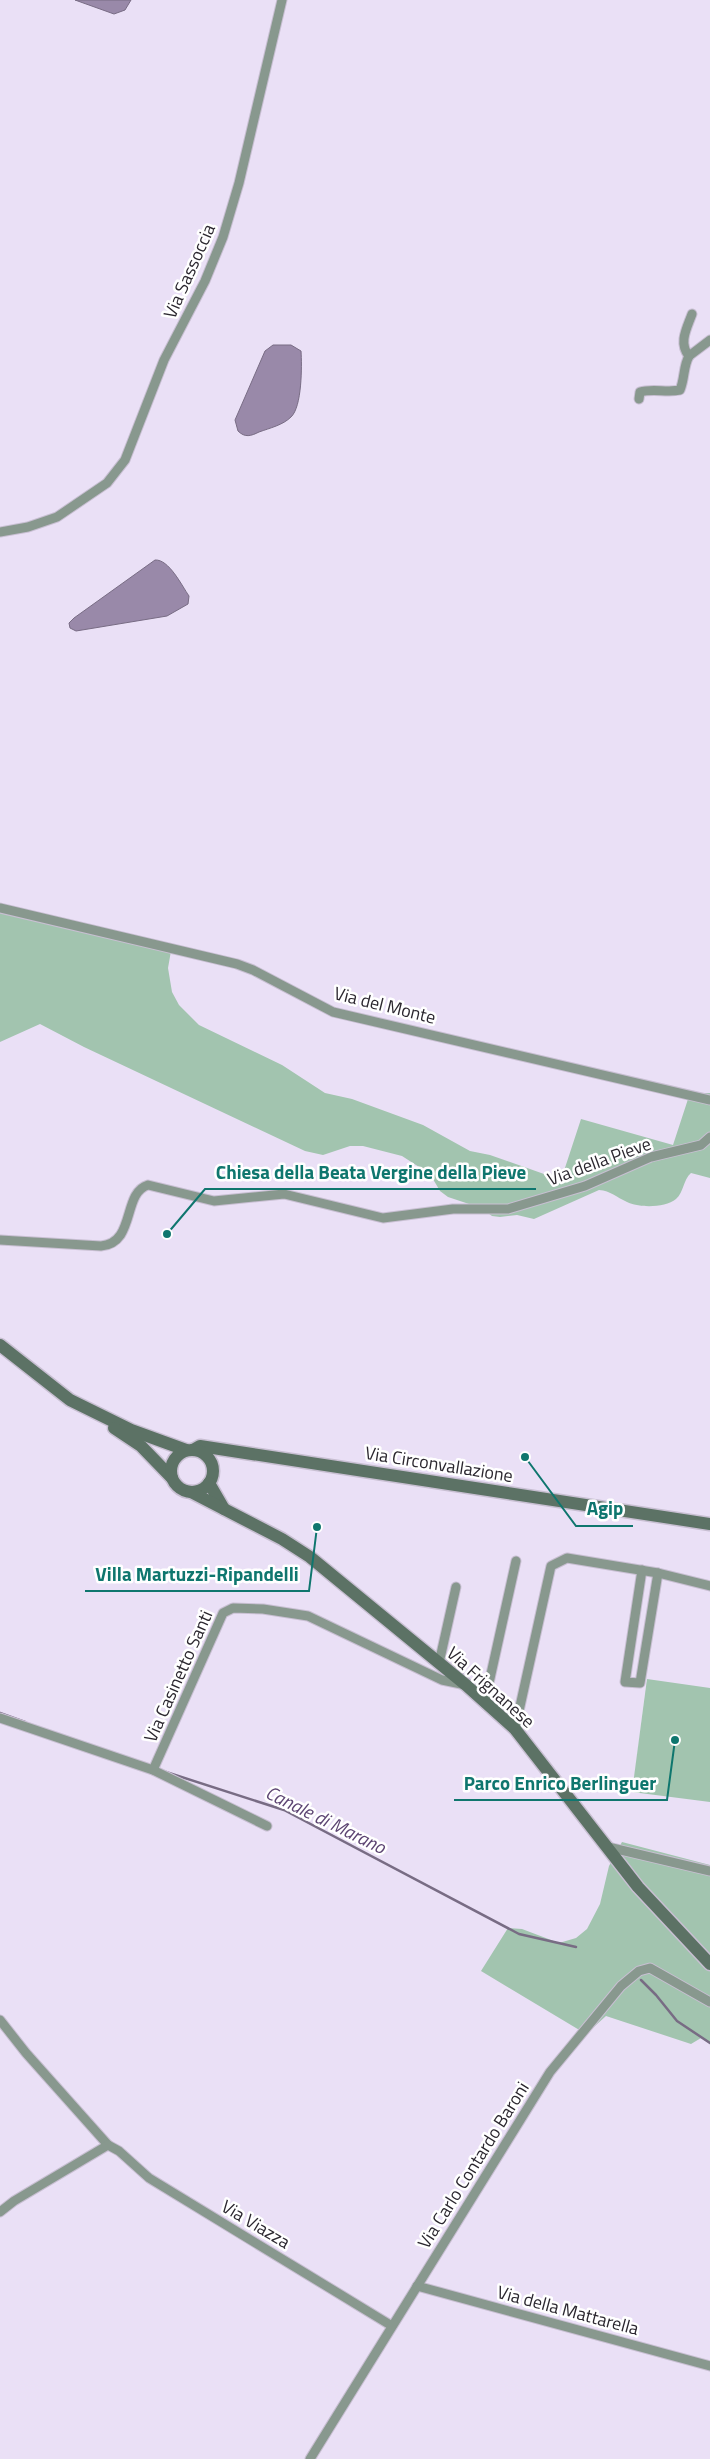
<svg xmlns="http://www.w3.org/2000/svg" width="710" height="2459" font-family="'Titillium Web',sans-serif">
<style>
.green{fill:#a2c4af}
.water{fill:#9989a9;stroke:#786c84}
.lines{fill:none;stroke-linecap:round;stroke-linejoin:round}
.stream{stroke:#786c84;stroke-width:2.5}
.street-casing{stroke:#c8bfd2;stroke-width:11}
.secondary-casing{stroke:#c8bfd2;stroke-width:15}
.street{stroke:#88988e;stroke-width:9}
.secondary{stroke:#5c7265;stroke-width:12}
.labels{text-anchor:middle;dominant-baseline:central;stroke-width:5;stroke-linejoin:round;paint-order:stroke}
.street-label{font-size:18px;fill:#2b272f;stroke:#fff}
.water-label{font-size:19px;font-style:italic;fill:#5c4472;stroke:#fff}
.leader{fill:none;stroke:#0f766e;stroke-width:2}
.callout-dot{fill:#0f766e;stroke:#fff;stroke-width:2}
.callout-label{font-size:19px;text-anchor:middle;font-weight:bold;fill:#0f766e;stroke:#fff;stroke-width:5;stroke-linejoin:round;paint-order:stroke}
</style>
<rect width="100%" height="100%" fill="#eae0f6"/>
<g class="green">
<path d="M 0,907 L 171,951 L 168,968 L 172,992 L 179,1005 L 199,1025 L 282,1065 L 325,1093 L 352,1099 L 423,1125 L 470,1151 L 490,1155 L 561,1180 L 581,1119 L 673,1145 L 690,1093 L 710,1093 L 710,1178 L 691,1173 C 683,1180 684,1192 676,1199 C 665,1208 639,1208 627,1202 C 616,1197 611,1191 599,1190 L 534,1219 L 517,1215 L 500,1217 L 492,1216 L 481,1208 L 448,1197 L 440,1191 L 430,1174 L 402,1156 L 363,1146 L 350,1146 L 323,1155 L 305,1151 L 84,1047 L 40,1024 L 0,1042 Z"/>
<polygon points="647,1679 710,1688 710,1802 632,1792"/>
<polygon points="622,1842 710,1865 710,2044 701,2038 691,2044 606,2016 586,2034 481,1971 508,1928 522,1929 559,1943 576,1938 587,1929 600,1904 609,1866"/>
</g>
<g class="water">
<polygon points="75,0 131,0 125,10 114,14"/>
<path d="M 273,345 L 291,345 L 301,351 C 302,366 302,407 291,417 C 283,425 270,428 259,432 C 251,436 245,438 238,431 L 235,420 L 265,351 Z"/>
<path d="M 155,560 C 169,559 182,586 189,596 L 188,604 L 167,616 L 76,631 L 70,628 L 69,623 L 74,618 Z"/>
</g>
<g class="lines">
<g class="stream">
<polyline points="0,1713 25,1722"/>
<polyline points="166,1772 284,1810 519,1934 576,1947"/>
<polyline points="641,1980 656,1995 677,2021 710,2043"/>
</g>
<g class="street-casing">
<g id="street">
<path d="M 689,356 C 678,343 687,328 692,314"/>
<polyline points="689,356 710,340"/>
<path d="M 639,399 L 640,392 C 653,388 667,393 680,390 C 685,378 683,367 689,356"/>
<polyline points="0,532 28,527 57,517 107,483 125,460 164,360 205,281 223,237 239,183 282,0"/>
<polyline points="0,908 237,964 253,970 333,1012 710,1100"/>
<path d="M 0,1240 L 101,1246 C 136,1243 122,1193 148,1185 L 214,1201 L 284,1194 L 383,1218 L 453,1209 L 508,1209 L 585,1186 L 651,1157 L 701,1145 L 710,1137"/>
<polyline points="642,1570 625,1682 640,1683 658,1573"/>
<polyline points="439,1663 456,1587"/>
<polyline points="485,1701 516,1561"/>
<polyline points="0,1718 153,1770 267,1826"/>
<polyline points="515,1729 551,1566 567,1558 658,1573 710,1586"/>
<polyline points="153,1770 223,1613 233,1608 263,1609 308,1616 442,1680 466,1685"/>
<polyline points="608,1847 710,1871"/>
<polyline points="0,2020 26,2053 108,2145"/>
<polyline points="0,2212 14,2201 108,2145 119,2151 149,2178 392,2326"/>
<polyline points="417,2286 710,2366"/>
<polyline points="310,2459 550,2072 621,1986 639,1971 650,1968 710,2002"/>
</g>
</g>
<g class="secondary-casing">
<g id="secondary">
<polyline points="0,1345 70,1400 131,1430 186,1450"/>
<polyline points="114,1428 141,1446 172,1478"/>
<polyline points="193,1450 200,1446 710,1524"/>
<circle cx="192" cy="1471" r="21"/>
<polyline points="209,1483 224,1509"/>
<polyline points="191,1492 282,1539 310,1557 466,1685 515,1729 638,1887 710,1964"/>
</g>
</g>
<use href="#street" class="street"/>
<use href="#secondary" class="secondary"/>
</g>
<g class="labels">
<g class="street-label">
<text transform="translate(189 271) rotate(-66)">Via Sassoccia</text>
<text transform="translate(385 1005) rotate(14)">Via del Monte</text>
<text transform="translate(599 1161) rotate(-20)">Via della Pieve</text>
<text transform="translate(439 1464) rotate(9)">Via Circonvallazione</text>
<text transform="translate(178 1676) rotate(-66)">Via Casinetto Santi</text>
<text transform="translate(491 1687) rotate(42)">Via Frignanese</text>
<text transform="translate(473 2165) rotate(-58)">Via Carlo Contardo Baroni</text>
<text transform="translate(256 2224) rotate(31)">Via Viazza</text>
<text transform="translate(568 2310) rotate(15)">Via della Mattarella</text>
</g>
<g class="water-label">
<text transform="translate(326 1819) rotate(26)">Canale di Marano</text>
</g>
</g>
<path class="leader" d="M167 1234L205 1189H536M525 1457L576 1526H633M317 1527L309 1591H85M675 1740L667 1800H454"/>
<g class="callout-dot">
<circle cx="167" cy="1234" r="5"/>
<circle cx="525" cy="1457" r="5"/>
<circle cx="317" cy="1527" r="5"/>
<circle cx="675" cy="1740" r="5"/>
</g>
<g class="callout-label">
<text x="371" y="1179">Chiesa della Beata Vergine della Pieve</text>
<text x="605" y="1515">Agip</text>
<text x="197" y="1581">Villa Martuzzi-Ripandelli</text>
<text x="560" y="1790">Parco Enrico Berlinguer</text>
</g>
</svg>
